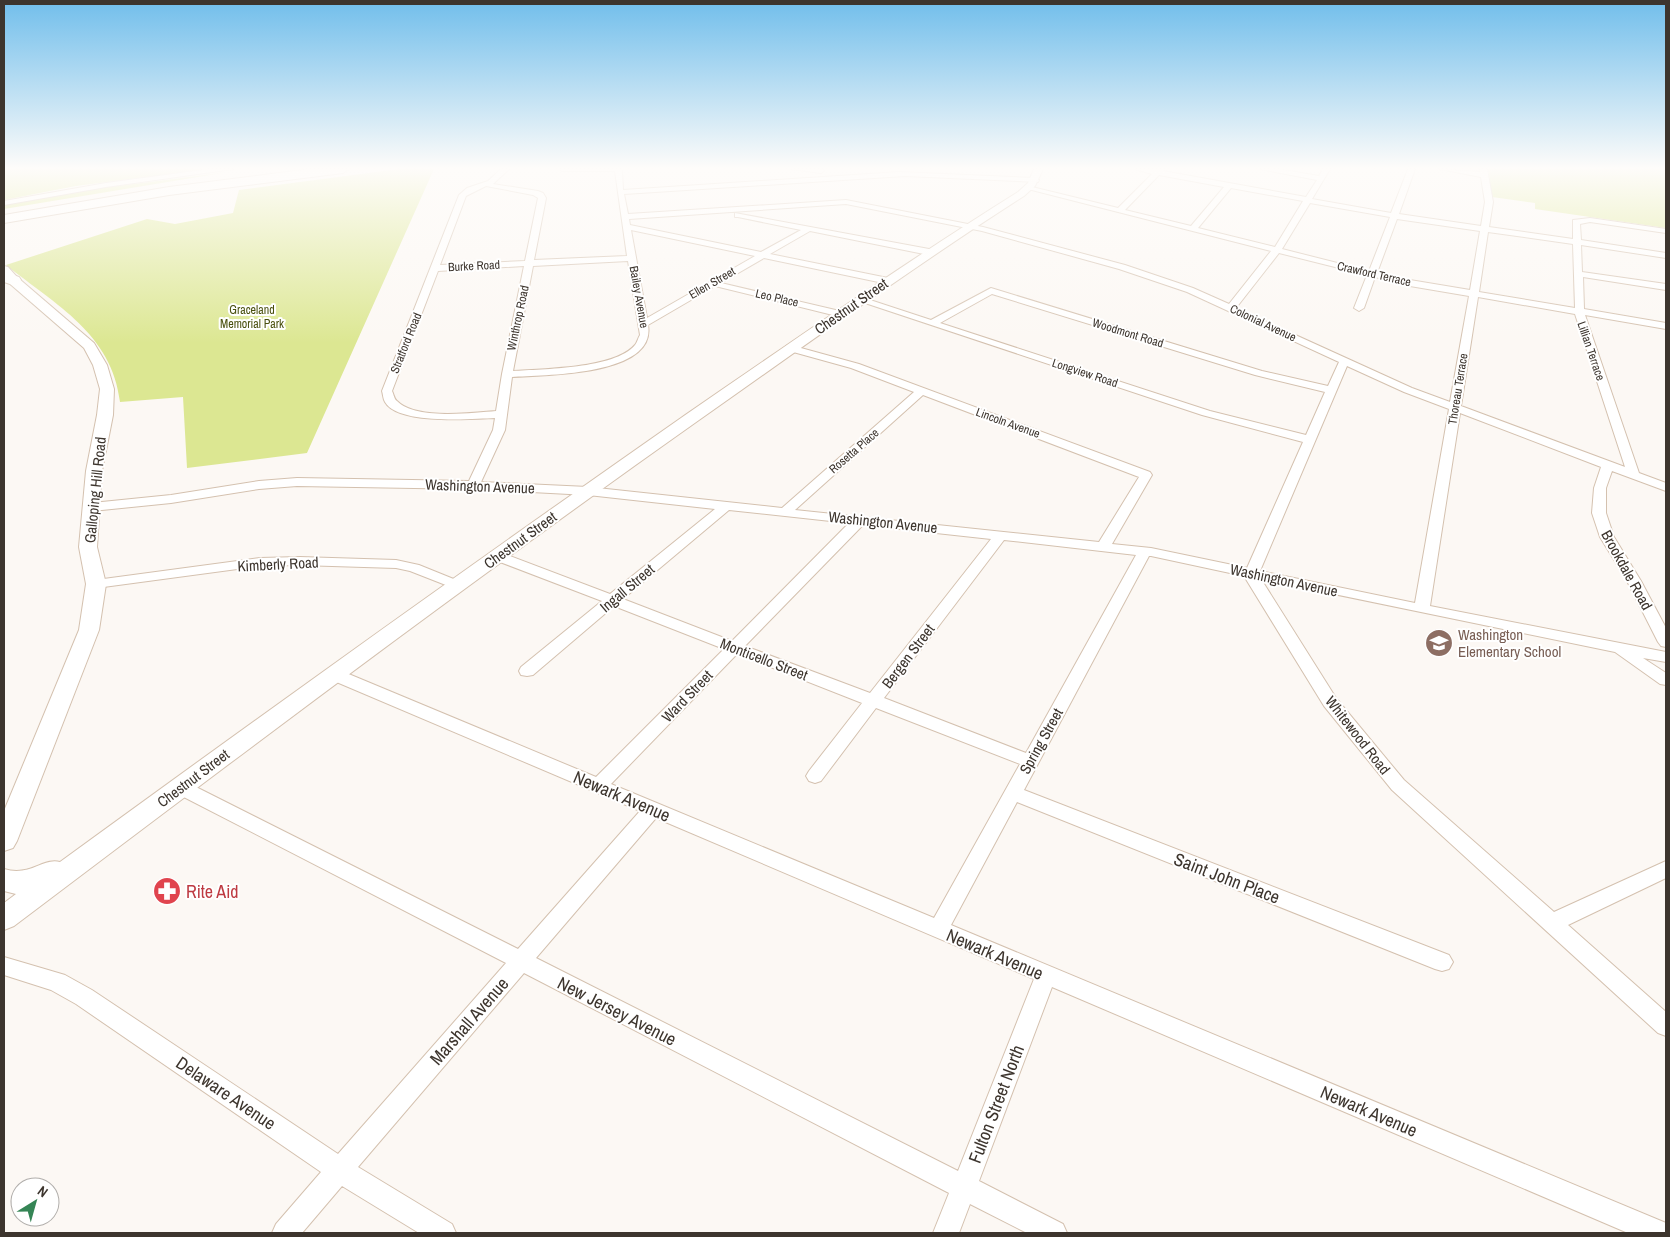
<svg xmlns="http://www.w3.org/2000/svg" width="1670" height="1237" font-family="'Archivo Narrow',sans-serif">
<style>
.green{fill:#dce792}
.lines{fill:none;stroke-linecap:round;stroke-linejoin:round}
.street-casing{stroke:#d4c1af;stroke-width:2}
.secondary-casing{stroke:#d4c1af;stroke-width:2}
.highway-casing{stroke:#d4c1af;stroke-width:2}
.street{fill:#fff;fill-rule:evenodd}
.secondary{fill:#fff;fill-rule:evenodd}
.highway{fill:#fff;fill-rule:evenodd}
.labels{text-anchor:middle;dominant-baseline:central;stroke-width:4;stroke-linejoin:round;paint-order:stroke}
.far-street-label{font-size:12px;fill:#3d352e;stroke:#fff}
.far-park-label{font-size:12px;fill:#494f0e;stroke:#fff}
.street-label{font-size:15px;fill:#3d352e;stroke:#fff}
.education-label{font-size:15px;fill:#785e54;stroke:#fff;text-anchor:start}
.near-street-label{font-size:18px;fill:#3d352e;stroke:#fff}
.near-health-label{font-size:18px;fill:#be3a42;stroke:#fff;text-anchor:start}
</style>
<rect width="100%" height="100%" fill="#fcf8f4"/>
<g class="green">
<polygon points="4,169 209,169 76,186 4,200"/>
<path d="M 399,169 L 434,169 L 307,453 L 187,468 L 183,397 L 120,402 C 112,334 56,305 6,265 L 147,219 L 175,224 L 233,213 L 239,190 Z"/>
<polygon points="1488,169 1666,169 1666,228 1535,209 1535,203 1492,197"/>
<polygon points="228,172 4,209 4,204 94,189"/>
</g>
<g class="lines">
<g class="street-casing">
<g id="street">
<polygon points="210,169 233,169 106,187 4,205 4,201 106,183"/>
<path d="M 501,169 L 509,169 L 493,184 L 538,191 L 543,193 L 546,198 L 534,260 L 627,256 L 615,171 L 562,171 L 559,169 L 623,169 L 622,171 L 623,190 L 899,172 L 1035,178 L 1039,180 L 1038,182 L 905,176 L 624,194 L 628,214 L 846,200 L 983,227 L 1125,265 L 1193,288 L 1229,304 L 1271,251 L 1024,188 L 1028,186 L 1118,208 L 1152,174 L 1135,169 L 1164,169 L 1163,171 L 1306,197 L 1317,180 L 1260,169 L 1278,169 L 1319,176 L 1323,169 L 1330,169 L 1312,199 L 1391,213 L 1408,169 L 1415,169 L 1399,214 L 1481,226 L 1485,202 L 1481,177 L 1440,169 L 1480,172 L 1480,169 L 1487,169 L 1493,202 L 1489,227 L 1573,239 L 1573,220 L 1590,218 L 1666,229 L 1666,233 L 1590,222 L 1580,224 L 1581,240 L 1666,253 L 1666,258 L 1581,245 L 1582,272 L 1666,284 L 1666,290 L 1583,277 L 1584,309 L 1666,323 L 1666,329 L 1585,315 L 1639,473 L 1666,483 L 1666,491 L 1612,471 L 1606,488 L 1606,513 L 1614,537 L 1641,581 L 1666,628 L 1666,647 L 1661,646 L 1658,642 L 1627,581 L 1600,537 L 1592,513 L 1594,488 L 1601,467 L 1460,413 L 1430,606 L 1666,652 L 1666,662 L 1643,658 L 1666,673 L 1666,685 L 1660,684 L 1615,652 L 1261,579 L 1336,698 L 1404,780 L 1554,912 L 1666,861 L 1666,878 L 1568,925 L 1666,1012 L 1666,1036 L 1658,1033 L 1392,790 L 1324,706 L 1244,576 L 1151,556 L 1149,556 L 1024,790 L 1449,955 L 1453,962 L 1449,969 L 1442,971 L 1435,969 L 1017,802 L 951,925 L 1666,1223 L 1666,1233 L 1628,1233 L 1052,987 L 979,1181 L 1063,1224 L 1067,1233 L 1027,1233 L 970,1204 L 959,1233 L 933,1233 L 949,1193 L 524,973 L 358,1167 L 452,1224 L 456,1233 L 419,1233 L 342,1186 L 302,1233 L 272,1233 L 276,1224 L 321,1172 L 76,1004 L 51,990 L 4,975 L 4,957 L 65,975 L 92,990 L 338,1154 L 506,963 L 174,792 L 171,787 L 174,782 L 180,780 L 186,782 L 518,949 L 640,811 L 327,678 L 325,674 L 327,670 L 333,669 L 339,670 L 596,777 L 724,649 L 614,606 L 533,675 L 527,676 L 521,675 L 519,671 L 521,667 L 602,601 L 492,559 L 490,556 L 492,553 L 502,553 L 610,594 L 715,509 L 588,495 L 473,489 L 297,486 L 259,489 L 171,503 L 92,511 L 86,507 L 92,503 L 171,495 L 259,481 L 297,478 L 469,481 L 493,430 L 495,418 C 472,419 398,425 385,402 C 383,399 383,394 382,391 L 459,195 L 467,188 L 488,181 ZM 1159,175 L 1224,187 L 1191,226 L 1125,210 ZM 486,186 L 533,195 L 538,198 L 525,261 L 440,265 L 466,196 ZM 1231,188 L 1303,201 L 1275,247 L 1198,228 ZM 1310,203 L 1390,217 L 1369,271 L 1282,249 ZM 846,204 L 982,231 L 1119,269 L 1187,292 L 1339,362 L 1328,386 L 1262,371 L 991,288 L 931,320 L 864,298 L 861,297 L 856,300 L 1202,415 L 1303,442 L 1247,568 L 1151,548 L 1112,544 L 1152,475 L 1150,472 L 859,364 L 790,345 L 786,346 L 786,350 L 851,368 L 914,392 L 782,508 L 588,487 L 481,482 L 505,430 L 512,377 C 544,375 657,376 648,325 L 715,286 L 841,317 L 844,316 L 844,312 L 721,283 L 764,258 L 888,284 L 892,281 L 888,278 L 770,254 L 810,231 L 929,255 L 933,252 L 929,249 L 735,213 L 735,217 L 738,217 L 801,230 L 761,252 L 630,225 L 629,219 ZM 1397,219 L 1480,231 L 1470,290 L 1404,279 L 1377,273 ZM 631,230 L 755,256 L 647,318 ZM 1488,232 L 1573,244 L 1575,308 L 1479,292 ZM 1279,253 L 1367,275 L 1354,308 L 1359,311 L 1364,308 L 1375,277 L 1404,285 L 1469,296 L 1450,402 L 1412,388 L 1236,308 ZM 628,261 L 640,335 C 638,338 637,343 635,345 C 615,369 542,369 513,371 L 533,266 ZM 524,266 L 502,374 L 496,411 C 472,413 415,420 397,401 C 394,399 394,395 392,391 L 438,271 ZM 992,294 L 1255,375 L 1325,392 L 1306,435 L 1210,411 L 940,323 ZM 1478,297 L 1575,314 L 1625,467 L 1461,406 ZM 1347,366 L 1404,392 L 1449,409 L 1415,603 L 1260,571 ZM 923,395 L 1139,477 L 1099,542 L 795,510 ZM 729,510 L 849,523 L 732,641 L 623,599 ZM 863,525 L 991,539 L 870,693 L 745,646 ZM 1004,540 L 1136,555 L 1026,753 L 884,698 ZM 737,654 L 862,703 L 809,771 L 806,776 L 809,781 L 815,783 L 821,781 L 876,708 L 1020,764 L 934,918 L 611,784 ZM 656,818 L 1034,979 L 958,1171 L 536,958 Z"/>
<polygon points="792,169 823,169 824,171 821,173"/>
<polygon points="300,557 396,560 419,565 461,582 463,585 461,588 456,589 410,571 396,568 300,565 260,566 96,588 91,587 89,584 91,581 96,580 260,558"/>
</g>
</g>
<g class="secondary-casing">
<g id="secondary">
<path d="M 1034,169 L 1043,169 L 1035,186 L 1024,196 C 913,267 807,344 699,420 C 467,584 240,755 14,926 L 4,930 L 4,903 L 16,894 L 4,891 L 4,869 C 30,877 44,857 60,862 C 266,712 472,564 681,418 C 793,341 903,264 1018,192 L 1028,183 Z"/>
<polygon points="4,266 8,267 17,277 94,343 107,365 114,389 113,415 102,471 97,547 106,584 99,630 17,841 13,848 4,851 4,811 79,630 86,584 79,547 86,471 97,415 100,389 93,365 84,348 9,283 4,276"/>
</g>
</g>
<g class="highway-casing">
<g id="highway">
<polygon points="310,169 349,169 343,173 169,195 4,223 4,215 169,187"/>
<polygon points="4,272 19,277 21,280 19,283 13,285 4,282"/>
</g>
</g>
<use href="#street" class="street"/>
<use href="#secondary" class="secondary"/>
<use href="#highway" class="highway"/>
</g>
<linearGradient id="sky" x2="0" y2="1"><stop stop-color="#71beeb"/><stop offset="0.49" stop-color="#fefcfa"/><stop offset="1" stop-color="#fefcfa" stop-opacity="0"/></linearGradient>
<rect width="1670" height="343" fill="url(#sky)"/>
<defs>
<g id="school-disc" transform="scale(1.4375)"><circle r="9.5" fill="#8d6e63" stroke="#fff"/><path d="M0-5L7-2L0 1L-7-2ZM-4 1L0 2.5L4 1V4Q0 6-4 4Z" fill="#fff"/></g>
<g id="pharmacy-disc" transform="scale(1.4375)"><circle r="9.5" fill="#e0444e" stroke="#fff"/><path d="M-2-6h4v4h4v4h-4v4h-4v-4h-4v-4h4Z" fill="#fff"/></g>
</defs>
<g fill-rule="evenodd">
<use href="#school-disc" x="1439" y="643"/>
<use href="#pharmacy-disc" x="167" y="891"/>
</g>
<g class="labels">
<g class="far-street-label">
<text transform="translate(474 266) rotate(-3)">Burke Road</text>
<text transform="translate(1374 274) rotate(13)">Crawford Terrace</text>
<text transform="translate(712 283) rotate(-30)">Ellen Street</text>
<text transform="translate(639 297) rotate(80)">Bailey Avenue</text>
<text transform="translate(777 298) rotate(13)">Leo Place</text>
<text transform="translate(518 318) rotate(-78)">Winthrop Road</text>
<text transform="translate(1263 323) rotate(25)">Colonial Avenue</text>
<text transform="translate(1128 333) rotate(17)">Woodmont Road</text>
<text transform="translate(406 343) rotate(-68)">Stratford Road</text>
<text transform="translate(1591 351) rotate(71)">Lillian Terrace</text>
<text transform="translate(1085 373) rotate(18)">Longview Road</text>
<text transform="translate(1458 389) rotate(-81)">Thoreau Terrace</text>
<text transform="translate(1008 423) rotate(20)">Lincoln Avenue</text>
<text transform="translate(854 451) rotate(-41)">Rosetta Place</text>
</g>
<g class="far-park-label">
<text x="252" y="310">Graceland<tspan x="252" dy="14">Memorial Park</tspan></text>
</g>
<g class="street-label">
<text transform="translate(851 306) rotate(-35)">Chestnut Street</text>
<text transform="translate(480 486) rotate(2)">Washington Avenue</text>
<text transform="translate(95 490) rotate(-84)">Galloping Hill Road</text>
<text transform="translate(883 522) rotate(6)">Washington Avenue</text>
<text transform="translate(520 540) rotate(-36)">Chestnut Street</text>
<text transform="translate(278 564) rotate(-3)">Kimberly Road</text>
<text transform="translate(1627 570) rotate(61)">Brookdale Road</text>
<text transform="translate(1284 580) rotate(12)">Washington Avenue</text>
<text transform="translate(627 588) rotate(-40)">Ingall Street</text>
<text transform="translate(908 656) rotate(-53)">Bergen Street</text>
<text transform="translate(764 659) rotate(21)">Monticello Street</text>
<text transform="translate(687 696) rotate(-46)">Ward Street</text>
<text transform="translate(1358 735) rotate(52)">Whitewood Road</text>
<text transform="translate(1041 741) rotate(-61)">Spring Street</text>
<text transform="translate(193 778) rotate(-37)">Chestnut Street</text>
</g>
<g class="education-label">
<text x="1458" y="634">Washington<tspan x="1458" dy="17">Elementary School</tspan></text>
</g>
<g class="near-street-label">
<text transform="translate(622 796) rotate(23)">Newark Avenue</text>
<text transform="translate(1227 878) rotate(21)">Saint John Place</text>
<text transform="translate(995 954) rotate(23)">Newark Avenue</text>
<text transform="translate(617 1011) rotate(27)">New Jersey Avenue</text>
<text transform="translate(469 1021) rotate(-49)">Marshall Avenue</text>
<text transform="translate(226 1093) rotate(34)">Delaware Avenue</text>
<text transform="translate(996 1104) rotate(-69)">Fulton Street North</text>
<text transform="translate(1369 1111) rotate(23)">Newark Avenue</text>
</g>
<g class="near-health-label">
<text x="186" y="891">Rite Aid</text>
</g>
</g>
<rect width="1670" height="1237" fill="none" stroke="#3d352e" stroke-width="10"/>
<g transform="translate(35 1202) rotate(37)"><circle r="24" fill="#ffffff" stroke="#b1aeab"/>
<path d="M0-4L9 19L0 12L-9 19Z" fill="#358555"/>
<text y="-8" font-size="14" font-weight="bold" text-anchor="middle" fill="#3d352e">N</text>
</g>
</svg>
